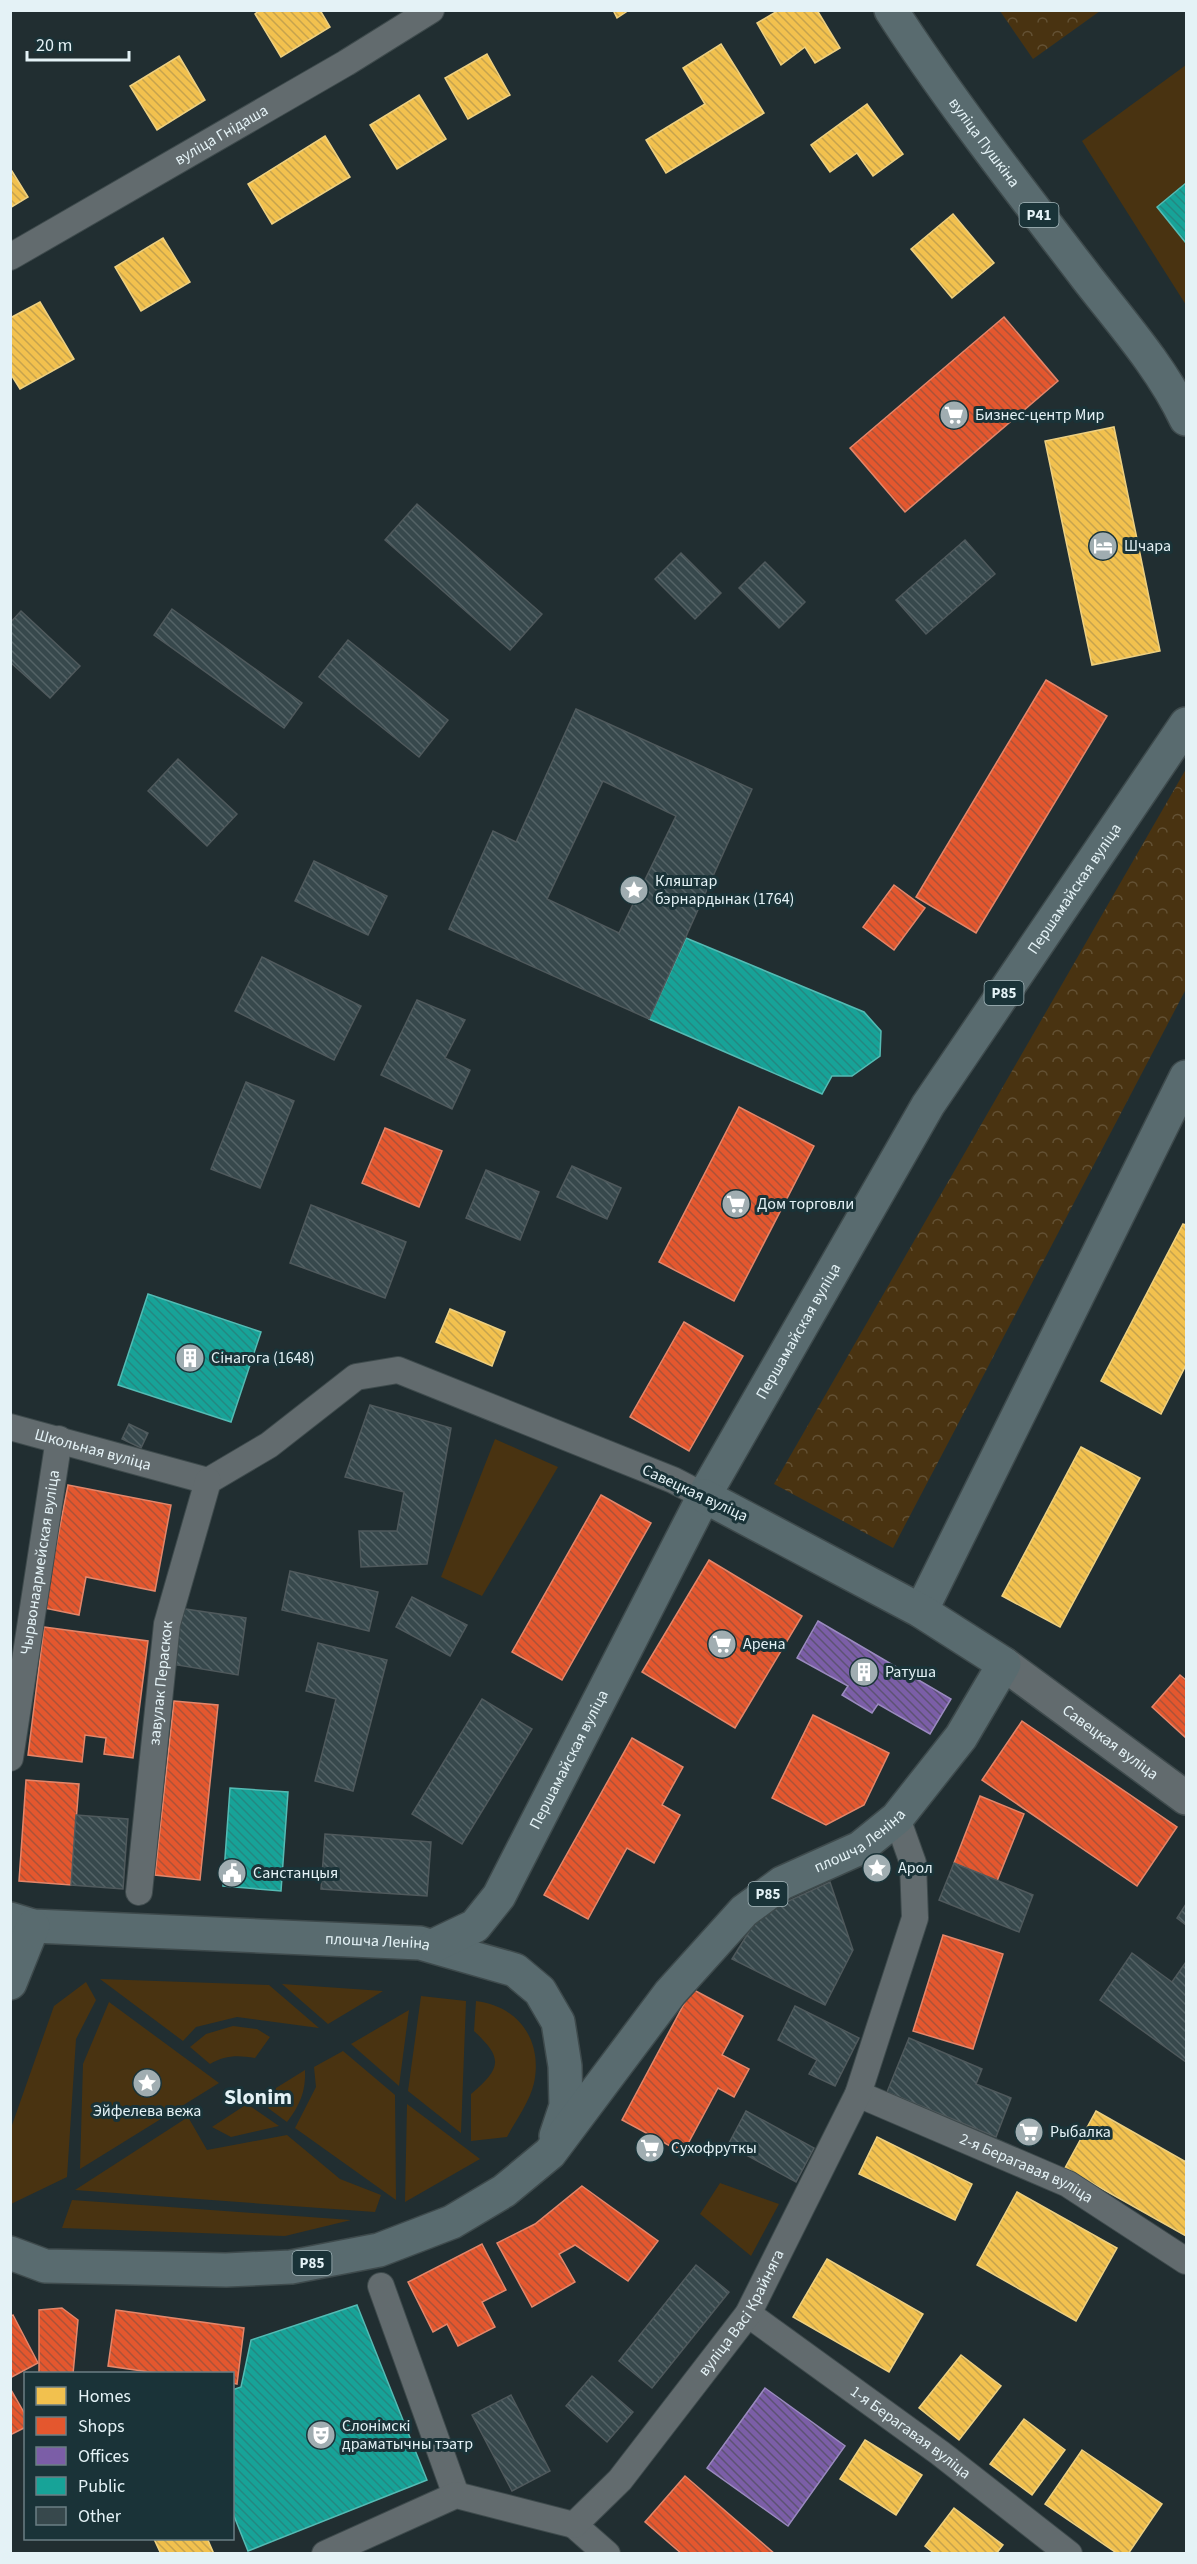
<svg xmlns="http://www.w3.org/2000/svg" width="1197" height="2564" font-family="'Source Sans 3',sans-serif">
<style>
.grass{fill:#493311}
.park{fill:url(#park-crowns)}
.homes{fill:url(#homes-back-hatch);stroke:#eed080;stroke-width:1.5}
.shops{fill:url(#shops-back-hatch);stroke:#e4866a;stroke-width:1.5}
.offices{fill:url(#offices-back-hatch);stroke:#9a8abf;stroke-width:1.5}
.public{fill:url(#public-back-hatch);stroke:#54bbb4;stroke-width:1.5}
.building{fill:url(#building-back-hatch);stroke:#4f595c;stroke-width:1.5;fill-rule:evenodd}
.lines{fill:none;stroke-linecap:round;stroke-linejoin:round}
.street-casing{stroke:#3e4a4c;stroke-width:28}
.secondary-casing{stroke:#3e4a4c;stroke-width:36}
.primary-casing{stroke:#3e4a4c;stroke-width:36}
.street{stroke:#626b6e;stroke-width:26}
.secondary{stroke:#626b6e;stroke-width:33}
.primary{stroke:#596b6f;stroke-width:33}
.labels{text-anchor:middle;dominant-baseline:central;stroke-width:6;stroke-linejoin:round;paint-order:stroke}
.shield{fill:#1a3338;stroke:#a7b9bd;stroke-width:1.5}
.shield-label{font-size:15px;font-weight:bold;fill:#e4f2f6}
.street-label{font-size:16px;fill:#e4f2f6;stroke:#1a3338}
.poi-label{font-size:16px;fill:#e4f2f6;stroke:#1a3338;text-anchor:start}
.district-label{font-size:22px;font-weight:bold;fill:#e4f2f6;stroke:#1a3338}
</style>
<defs>
<pattern id="park-crowns" width="20" height="18" patternUnits="userSpaceOnUse" patternTransform="scale(1.5)"><rect width="20" height="18" fill="#493311"/><path d="M2 6a3 3 0 1 1 6 0M12 15a3 3 0 1 1 6 0" fill="none" stroke="#635134"/></pattern>
<pattern id="homes-back-hatch" width="6" height="6" patternUnits="userSpaceOnUse" patternTransform="scale(1.5)"><rect width="6" height="6" fill="#f2c14e"/><path d="M-1 5l2 2M0 0l6 6M5-1l2 2" fill="none" stroke="#c6a34d"/></pattern>
<pattern id="shops-back-hatch" width="6" height="6" patternUnits="userSpaceOnUse" patternTransform="scale(1.5)"><rect width="6" height="6" fill="#e4572e"/><path d="M-1 5l2 2M0 0l6 6M5-1l2 2" fill="none" stroke="#ac5238"/></pattern>
<pattern id="offices-back-hatch" width="6" height="6" patternUnits="userSpaceOnUse" patternTransform="scale(1.5)"><rect width="6" height="6" fill="#7b5ea7"/><path d="M-1 5l2 2M0 0l6 6M5-1l2 2" fill="none" stroke="#5d5274"/></pattern>
<pattern id="public-back-hatch" width="6" height="6" patternUnits="userSpaceOnUse" patternTransform="scale(1.5)"><rect width="6" height="6" fill="#17a398"/><path d="M-1 5l2 2M0 0l6 6M5-1l2 2" fill="none" stroke="#248881"/></pattern>
<pattern id="building-back-hatch" width="6" height="6" patternUnits="userSpaceOnUse" patternTransform="scale(1.5)"><rect width="6" height="6" fill="#37484c"/><path d="M-1 5l2 2M0 0l6 6M5-1l2 2" fill="none" stroke="#546366"/></pattern>
</defs>
<rect width="100%" height="100%" fill="#212e31"/>
<g class="grass">
<polygon points="1186,65 1186,305 1082,141"/>
<polygon points="495,1439 558,1467 482,1596 441,1577"/>
<polygon points="100,1979 269,1985 319,2028 237,2017 196,2027 183,2041"/>
<polygon points="86,1982 96,2000 76,2039 67,2177 11,2204 11,2128 54,2006"/>
<polygon points="282,1984 383,1991 328,2024"/>
<polygon points="421,1996 466,2001 461,2133 408,2091"/>
<path d="M 476,2001 C 518,2006 543,2040 534,2083 C 530,2101 516,2120 507,2137 L 471,2141 L 471,2094 C 501,2068 504,2059 474,2031 Z"/>
<polygon points="109,2002 219,2083 80,2169 83,2064"/>
<polygon points="409,2010 399,2086 351,2044"/>
<path d="M 233,2026 L 257,2029 L 270,2037 L 255,2058 C 238,2055 225,2055 210,2064 L 190,2047 L 206,2034 Z"/>
<polygon points="343,2051 395,2095 396,2200 295,2128 316,2087 314,2067"/>
<path d="M 305,2070 C 306,2091 300,2105 287,2122 L 268,2108 L 275,2098 L 276,2088 Z"/>
<polygon points="247,2104 279,2126 231,2137 212,2127"/>
<polygon points="407,2104 480,2159 405,2202"/>
<polygon points="188,2117 207,2150 287,2135 340,2179 381,2195 375,2212 75,2190"/>
<polygon points="720,2183 779,2204 751,2256 700,2214"/>
<polygon points="72,2200 351,2220 285,2236 62,2228"/>
</g>
<g class="park">
<polygon points="1000,11 1100,11 1033,59"/>
<polygon points="1186,769 1186,989 893,1548 774,1484"/>
</g>
<g class="homes">
<polygon points="260,10 320,10 330,27 281,57 255,14"/>
<polygon points="613,10 629,10 617,18"/>
<polygon points="779,10 817,10 840,48 815,63 805,47 781,65 757,23"/>
<polygon points="721,44 764,113 666,173 646,140 705,104 683,68"/>
<polygon points="487,54 510,95 468,119 445,78"/>
<polygon points="179,56 205,100 157,130 130,86"/>
<polygon points="419,95 446,139 397,169 370,125"/>
<polygon points="867,104 903,154 873,176 857,153 830,172 811,145"/>
<polygon points="325,136 350,177 272,224 248,184"/>
<polygon points="10,168 28,197 10,208"/>
<polygon points="953,214 994,263 952,298 911,249"/>
<polygon points="163,238 190,282 141,311 115,267"/>
<polygon points="40,302 74,359 20,389 10,373 10,318"/>
<polygon points="1114,427 1160,651 1092,665 1045,441"/>
<polygon points="1183,1224 1186,1225 1186,1365 1161,1414 1101,1381"/>
<polygon points="450,1309 505,1332 492,1366 436,1342"/>
<polygon points="1081,1447 1140,1478 1060,1627 1002,1596"/>
<polygon points="1096,2111 1186,2162 1186,2236 1065,2168"/>
<polygon points="877,2137 972,2184 955,2220 859,2174"/>
<polygon points="1017,2192 1117,2248 1076,2321 977,2265"/>
<polygon points="827,2259 923,2314 889,2372 793,2317"/>
<polygon points="961,2355 1001,2386 959,2440 919,2408"/>
<polygon points="1024,2419 1065,2450 1032,2495 990,2464"/>
<polygon points="865,2440 922,2475 896,2515 840,2479"/>
<polygon points="1082,2450 1162,2504 1128,2554 1118,2554 1045,2504"/>
<polygon points="954,2508 1003,2545 996,2554 935,2554 925,2546"/>
<polygon points="207,2538 214,2554 161,2554 154,2539"/>
</g>
<g class="shops">
<polygon points="1004,317 1058,381 905,512 850,448"/>
<polygon points="1046,680 1107,716 976,933 916,897"/>
<polygon points="894,885 925,908 894,950 863,927"/>
<polygon points="739,1107 814,1146 734,1301 659,1262"/>
<polygon points="385,1128 442,1151 419,1207 362,1183"/>
<polygon points="684,1322 743,1356 689,1451 630,1417"/>
<polygon points="68,1485 171,1505 155,1591 86,1577 79,1615 44,1608"/>
<polygon points="601,1495 651,1523 562,1680 512,1652"/>
<polygon points="709,1560 802,1616 735,1728 642,1672"/>
<polygon points="44,1627 148,1641 133,1758 104,1754 106,1738 85,1735 82,1762 28,1755"/>
<polygon points="1180,1675 1186,1680 1186,1738 1152,1707"/>
<polygon points="174,1701 218,1705 200,1880 155,1875"/>
<polygon points="813,1715 889,1753 864,1805 826,1825 772,1798"/>
<polygon points="1022,1721 1177,1827 1137,1886 982,1780"/>
<polygon points="632,1738 683,1767 662,1805 680,1815 654,1863 627,1848 588,1919 544,1895"/>
<polygon points="26,1780 79,1784 71,1885 19,1881"/>
<polygon points="980,1796 1024,1814 997,1881 954,1863"/>
<polygon points="943,1935 1003,1954 973,2049 913,2031"/>
<polygon points="692,1989 743,2016 722,2055 749,2069 734,2097 718,2088 683,2153 622,2120"/>
<polygon points="582,2186 658,2241 628,2281 575,2245 559,2254 575,2282 532,2307 497,2243 535,2224"/>
<polygon points="482,2244 506,2290 482,2302 495,2327 458,2346 447,2324 433,2332 408,2282"/>
<polygon points="62,2308 78,2320 73,2374 39,2374 39,2310"/>
<polygon points="116,2310 244,2328 237,2384 232,2383 232,2374 163,2374 108,2366"/>
<polygon points="13,2315 38,2363 10,2378 10,2317"/>
<polygon points="10,2388 26,2416 26,2427 10,2435"/>
<polygon points="685,2476 775,2554 682,2554 645,2522"/>
</g>
<g class="offices">
<polygon points="818,1621 951,1699 930,1734 878,1704 872,1713 842,1695 848,1686 797,1658"/>
<polygon points="765,2388 845,2446 788,2526 707,2468"/>
</g>
<g class="public">
<polygon points="1186,183 1186,243 1157,207"/>
<polygon points="686,938 864,1012 881,1031 880,1056 852,1076 832,1076 822,1094 649,1019"/>
<polygon points="148,1294 261,1332 231,1422 118,1385"/>
<polygon points="230,1788 288,1792 281,1891 223,1886"/>
<polygon points="357,2305 427,2480 248,2551 232,2511 232,2390 241,2387 251,2340"/>
</g>
<g class="building">
<polygon points="417,504 542,614 510,650 385,540"/>
<polygon points="965,540 995,574 926,634 896,600"/>
<polygon points="681,553 721,593 695,619 655,579"/>
<polygon points="765,562 805,602 779,628 739,588"/>
<polygon points="172,609 302,703 284,728 154,635"/>
<polygon points="21,611 80,666 50,698 10,662 10,623"/>
<polygon points="348,640 448,720 419,757 319,677"/>
<path d="M 576,709 L 752,789 L 649,1019 L 449,929 L 493,831 L 516,842 ZM 603,781 L 676,816 L 619,933 L 547,899 Z"/>
<polygon points="178,759 237,814 207,846 148,791"/>
<polygon points="314,861 387,896 368,935 295,901"/>
<polygon points="262,957 361,1006 334,1060 235,1011"/>
<polygon points="417,1000 465,1020 445,1058 470,1070 452,1109 381,1075"/>
<polygon points="246,1082 294,1101 260,1188 211,1169"/>
<polygon points="572,1166 621,1188 607,1219 557,1197"/>
<polygon points="486,1170 539,1192 520,1240 466,1218"/>
<polygon points="311,1205 406,1242 385,1298 290,1263"/>
<polygon points="370,1405 451,1428 427,1564 361,1567 359,1531 397,1531 404,1492 345,1477"/>
<polygon points="129,1424 148,1433 141,1448 122,1439"/>
<polygon points="290,1571 378,1592 369,1631 282,1610"/>
<polygon points="412,1597 467,1625 450,1656 396,1627"/>
<polygon points="179,1608 246,1618 238,1675 171,1664"/>
<polygon points="318,1643 387,1660 353,1791 315,1781 336,1699 306,1691"/>
<polygon points="482,1699 532,1729 462,1844 412,1814"/>
<polygon points="76,1815 128,1819 123,1889 71,1885"/>
<polygon points="325,1834 431,1842 427,1896 321,1889"/>
<polygon points="954,1863 1033,1895 1019,1932 939,1900"/>
<polygon points="830,1882 853,1950 825,2005 732,1959 760,1914"/>
<polygon points="1186,1904 1186,1925 1177,1918"/>
<polygon points="1132,1953 1172,1982 1186,1962 1186,2062 1100,2000"/>
<polygon points="795,2006 859,2038 835,2086 809,2074 817,2060 778,2040"/>
<polygon points="909,2038 982,2069 976,2084 1011,2098 996,2137 887,2092"/>
<polygon points="746,2111 814,2148 796,2182 728,2145"/>
<polygon points="696,2265 729,2292 652,2388 619,2361"/>
<polygon points="592,2376 633,2412 607,2442 566,2406"/>
<polygon points="511,2395 550,2471 512,2491 472,2415"/>
</g>
<g class="lines">
<g class="street-casing">
<g id="street">
<path id="s1" d="M 10,257 L 346,63 L 431,10"/>
<path id="s2" d="M 10,1427 L 208,1481 L 269,1445 L 356,1377 L 398,1370 L 673,1480 L 704,1496"/>
<path id="s3" d="M 10,1758 L 59,1439"/>
<path id="s4" d="M 139,1892 L 167,1624 L 208,1481"/>
<path id="s5" d="M 858,2094 L 1068,2184 L 1186,2261"/>
<polyline points="381,2286 456,2495"/>
<path id="s6" d="M 748,2314 L 940,2453 L 1069,2554"/>
<polyline points="574,2525 607,2554"/>
<path id="s7" d="M 325,2554 L 456,2495 L 574,2525 L 620,2480 L 748,2314 L 858,2094 L 915,1918 L 913,1863 L 897,1818"/>
</g>
</g>
<g class="secondary-casing">
<g id="secondary">
<path id="s8" d="M 1004,1664 L 1186,1798"/>
</g>
</g>
<g class="primary-casing">
<g id="primary">
<path id="s9" d="M 891,10 C 951,103 1020,190 1087,278 C 1122,323 1162,368 1186,419"/>
<polyline points="921,1611 1186,1077"/>
<path id="s10" d="M 10,1919 L 33,1926 L 420,1943 L 515,1970 L 540,1991 L 558,2022 L 565,2066 L 566,2106 L 556,2136"/>
<path id="s11" d="M 435,1945 L 475,1926 L 499,1896 L 704,1496 L 928,1105 L 1186,724"/>
<polyline points="10,1983 33,1926"/>
<path id="s12" d="M 10,2253 L 45,2266 L 226,2270 L 291,2267 L 379,2250 L 452,2222 L 504,2191 L 550,2153 L 670,1993 L 744,1911 L 782,1883 L 860,1848 L 897,1818 L 961,1737 L 1004,1664 L 921,1611 L 704,1496"/>
</g>
</g>
<use href="#street" class="street"/>
<use href="#secondary" class="secondary"/>
<use href="#primary" class="primary"/>
</g>
<defs>
<g id="supermarket-disc" transform="scale(1.5)"><circle r="9.5" fill="#a0adb1" stroke="#1a3338"/><path d="M-6-5.5h2.5l.6 2H6L4.5 2H-2.5L-4.4-4H-6ZM-1.5 3.2a1.3 1.3 0 1 0 .1 0ZM3 3.2a1.3 1.3 0 1 0 .1 0Z" fill="#fff"/></g>
<g id="hotel-disc" transform="scale(1.5)"><circle r="9.5" fill="#a0adb1" stroke="#1a3338"/><path d="M-6-4.5h1.5V1H6V5H4.5V3h-9V5H-6ZM-4 0a1.8 1.8 0 1 1 3.6 0ZM.5 0V-2.5h3Q6-2.5 6 0Z" fill="#fff"/></g>
<g id="sight-disc" transform="scale(1.5)"><circle r="9.5" fill="#a0adb1" stroke="#1a3338"/><path d="M0-6L1.8-2.2L6-1.7L2.9 1.2L3.7 5.4L0 3.3L-3.7 5.4L-2.9 1.2L-6-1.7L-1.8-2.2Z" fill="#fff"/></g>
<g id="building-disc" transform="scale(1.5)"><circle r="9.5" fill="#a0adb1" stroke="#1a3338"/><path d="M-4-6H4V6H1V3H-1V6H-4ZM-2.5-4.3h1.7v1.8h-1.7ZM.8-4.3h1.7v1.8H.8ZM-2.5-1h1.7V.8h-1.7ZM.8-1h1.7V.8H.8Z" fill="#fff"/></g>
<g id="civic-disc" transform="scale(1.5)"><circle r="9.5" fill="#a0adb1" stroke="#1a3338"/><path d="M-.6-6.5H3V-4.5H.6V-3L4-1V1h2V6H-6V1h2V-1L-.6-3ZM-1.2 2.5V6h2.4V2.5Z" fill="#fff"/></g>
<g id="theatre-disc" transform="scale(1.5)"><circle r="9.5" fill="#a0adb1" stroke="#1a3338"/><path d="M-5-5.5Q0-4 5-5.5V0Q5 5 0 6Q-5 5-5 0ZM-3.3-2.5H-1v1.5H-3.3ZM1-2.5H3.3v1.5H1ZM-2.8 1Q0 5.5 2.8 1Z" fill="#fff"/></g>
</defs>
<g fill-rule="evenodd">
<use href="#supermarket-disc" x="954" y="415"/>
<use href="#hotel-disc" x="1103" y="546"/>
<use href="#sight-disc" x="634" y="890"/>
<use href="#supermarket-disc" x="736" y="1204"/>
<use href="#building-disc" x="190" y="1358"/>
<use href="#supermarket-disc" x="722" y="1644"/>
<use href="#building-disc" x="864" y="1672"/>
<use href="#sight-disc" x="877" y="1868"/>
<use href="#civic-disc" x="232" y="1873"/>
<use href="#sight-disc" x="147" y="2083"/>
<use href="#supermarket-disc" x="1029" y="2132"/>
<use href="#supermarket-disc" x="650" y="2148"/>
<use href="#theatre-disc" x="321" y="2435"/>
</g>
<g class="labels">
<g class="shield">
<rect x="1019.5" y="203" width="39" height="24" rx="4.5"/>
<rect x="984.5" y="981" width="39" height="24" rx="4.5"/>
<rect x="748.5" y="1882" width="39" height="24" rx="4.5"/>
<rect x="292.5" y="2251" width="39" height="24" rx="4.5"/>
</g>
<g class="shield-label">
<text x="1039" y="215">Р41</text>
<text x="1004" y="993">Р85</text>
<text x="768" y="1894">Р85</text>
<text x="312" y="2263">Р85</text>
</g>
<g class="street-label">
<text stroke="none"><textPath href="#s1" startOffset="244">вуліца Гнідаша</textPath></text>
<text stroke="none"><textPath href="#s9" startOffset="162">вуліца Пушкіна</textPath></text>
<text stroke="none"><textPath href="#s11" startOffset="1244">Першамайская вуліца</textPath></text>
<text stroke="none"><textPath href="#s11" startOffset="722">Першамайская вуліца</textPath></text>
<text stroke="none"><textPath href="#s2" startOffset="86">Школьная вуліца</textPath></text>
<text transform="translate(695 1493) rotate(25)">Савецкая вуліца</text>
<text stroke="none"><textPath href="#s3" startOffset="198">Чырвонаармейская вуліца</textPath></text>
<text stroke="none"><textPath href="#s4" startOffset="210">завулак Пераскок</textPath></text>
<text stroke="none"><textPath href="#s8" startOffset="132">Савецкая вуліца</textPath></text>
<text stroke="none"><textPath href="#s11" startOffset="236">Першамайская вуліца</textPath></text>
<text stroke="none"><textPath href="#s12" startOffset="1018">плошча Леніна</textPath></text>
<text stroke="none"><textPath href="#s10" startOffset="369">плошча Леніна</textPath></text>
<text stroke="none"><textPath href="#s5" startOffset="184">2-я Берагавая вуліца</textPath></text>
<text stroke="none"><textPath href="#s7" startOffset="537">вуліца Васі Крайняга</textPath></text>
<text stroke="none"><textPath href="#s6" startOffset="201">1-я Берагавая вуліца</textPath></text>
</g>
<g class="poi-label">
<text x="975" y="415">Бизнес-центр Мир</text>
<text x="1124" y="546">Шчара</text>
<text x="655" y="881">Кляштар<tspan x="655" dy="18">бэрнардынак (1764)</tspan></text>
<text x="757" y="1204">Дом торговли</text>
<text x="211" y="1358">Сінагога (1648)</text>
<text x="743" y="1644">Арена</text>
<text x="885" y="1672">Ратуша</text>
<text x="898" y="1868">Арол</text>
<text x="253" y="1873">Санстанцыя</text>
<text x="147" y="2111" text-anchor="middle">Эйфелева вежа</text>
<text x="1050" y="2132">Рыбалка</text>
<text x="671" y="2148">Сухофруткы</text>
<text x="342" y="2426">Слонімскі<tspan x="342" dy="18">драматычны тэатр</tspan></text>
</g>
<g class="district-label">
<text x="258" y="2097">Slonim</text>
</g>
</g>
<rect width="1197" height="2564" fill="none" stroke="#e4f2f6" stroke-width="24"/>
<rect x="24" y="2372" width="210" height="168" fill="#1a3338" stroke="#6b7f84" stroke-width="1.5"/>
<rect x="36" y="2387" width="30" height="18" fill="#f2c14e" stroke="#6b7f84" stroke-width="1.5"/>
<text x="78" y="2402" font-size="18" fill="#e4f2f6">Homes</text>
<rect x="36" y="2417" width="30" height="18" fill="#e4572e" stroke="#6b7f84" stroke-width="1.5"/>
<text x="78" y="2432" font-size="18" fill="#e4f2f6">Shops</text>
<rect x="36" y="2447" width="30" height="18" fill="#7b5ea7" stroke="#6b7f84" stroke-width="1.5"/>
<text x="78" y="2462" font-size="18" fill="#e4f2f6">Offices</text>
<rect x="36" y="2477" width="30" height="18" fill="#17a398" stroke="#6b7f84" stroke-width="1.5"/>
<text x="78" y="2492" font-size="18" fill="#e4f2f6">Public</text>
<rect x="36" y="2507" width="30" height="18" fill="#37484c" stroke="#6b7f84" stroke-width="1.5"/>
<text x="78" y="2522" font-size="18" fill="#e4f2f6">Other</text>
<path d="M27 51v9h102v-9" fill="none" stroke="#e4f2f6" stroke-width="3"/>
<text x="36" y="51" font-size="18" fill="#e4f2f6" stroke="#1a3338" stroke-width="4.5" paint-order="stroke">20 m</text>
</svg>
